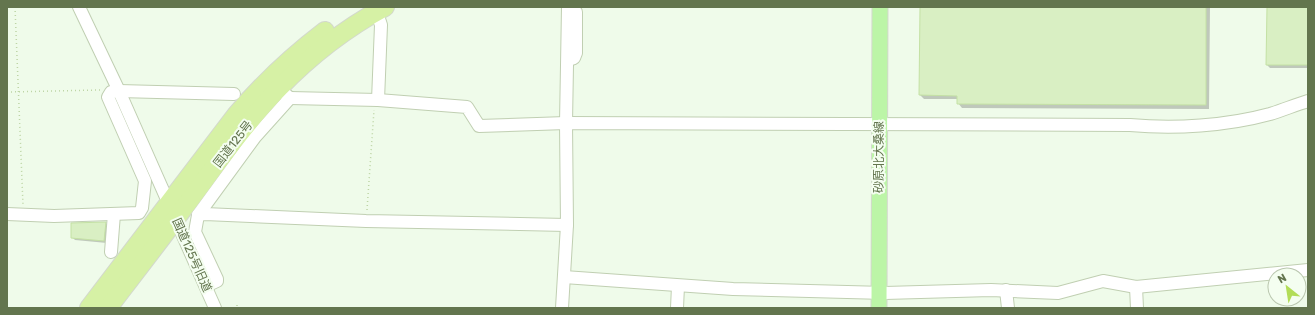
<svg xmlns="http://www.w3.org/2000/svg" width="1315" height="315" font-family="Rubik,'Noto Sans JP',sans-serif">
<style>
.shadow{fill:#0003}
.building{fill:#d9efc3;stroke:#c4e1a4}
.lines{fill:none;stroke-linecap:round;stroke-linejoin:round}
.minor-casing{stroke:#c0cfb2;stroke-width:14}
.major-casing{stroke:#d3d8cd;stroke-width:17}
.highway-casing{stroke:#d3d8cd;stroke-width:20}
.path{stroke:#bed5a6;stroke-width:1.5;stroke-dasharray:1 3;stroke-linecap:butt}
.minor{stroke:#fff;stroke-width:12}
.major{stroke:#bcf5a7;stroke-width:15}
.highway{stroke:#d6f1a5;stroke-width:18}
.labels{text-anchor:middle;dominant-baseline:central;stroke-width:4;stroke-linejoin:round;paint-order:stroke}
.street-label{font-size:12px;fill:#63754e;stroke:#f4fef0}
</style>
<rect width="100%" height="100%" fill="#effbea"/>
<g class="shadow">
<polygon points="195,7 241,7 197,8"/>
<polygon points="959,7 1254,7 1254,8 1210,7 1209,109 962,108 958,103 958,99 924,99 920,95"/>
<polygon points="1268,7 1308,7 1308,68 1270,68 1267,65"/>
<polygon points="105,223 109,226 107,243 75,240 72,237"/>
</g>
<g class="building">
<polygon points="920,7 1206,7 1206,105 957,104 957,96 919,95"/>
<polygon points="1267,7 1308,7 1308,65 1266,65"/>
<polygon points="106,222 104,241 71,238 71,223"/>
</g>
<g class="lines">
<g class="minor-casing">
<g id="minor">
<polyline points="79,7 119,91 215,308"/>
<polyline points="375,13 379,19 381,25 378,100"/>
<polyline points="568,60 574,58 576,53 576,12"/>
<path d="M 290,98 L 378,100 L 467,107 L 479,126 L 566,123 L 1130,125 C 1175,129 1226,126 1270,114 C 1283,110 1295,105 1308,101"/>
<polyline points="7,214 54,216 139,213 142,208 145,181 108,97 111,92 119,91 234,94"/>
<polyline points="198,215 205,214 366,221 567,225"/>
<polyline points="111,252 114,214"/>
<polyline points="564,277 733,289 885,293 991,290 1058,293 1103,281 1136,287 1308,270"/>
<polyline points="206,286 217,281 217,279 195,232 198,215 255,137 290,98 284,93"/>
<polyline points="1136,287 1137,308"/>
<polyline points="1006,290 1008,308"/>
<polyline points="562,308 567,225 566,123 568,7"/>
<polyline points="677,308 678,286"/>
</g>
</g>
<g class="major-casing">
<polyline id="major" points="879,308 880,7"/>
</g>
<g class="highway-casing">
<g id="highway">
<path d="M 89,308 L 236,115 C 264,82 291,57 325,31"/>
<path d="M 108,308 C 133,275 159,242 183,209 C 214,168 243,125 279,88 C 310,56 346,28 385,7"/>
</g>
</g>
<g class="path">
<polyline points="15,7 23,205"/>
<polyline points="7,92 100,90"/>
<polyline points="367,210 374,110"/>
<polyline points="237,305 237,308"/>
</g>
<use href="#minor" class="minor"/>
<use href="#major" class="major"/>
<use href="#highway" class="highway"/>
</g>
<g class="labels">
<g class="street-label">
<text transform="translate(233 144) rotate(-52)">国道125号</text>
<text transform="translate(879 157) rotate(-90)">砂原北大桑線</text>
<text transform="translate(192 255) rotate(66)">国道125号旧道</text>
</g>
</g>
<rect width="1315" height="315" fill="none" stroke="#63754e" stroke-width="16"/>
<g transform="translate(1287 287) rotate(330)"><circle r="19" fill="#f4fef0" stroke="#bac7af"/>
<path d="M0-3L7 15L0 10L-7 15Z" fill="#b2dd57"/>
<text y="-6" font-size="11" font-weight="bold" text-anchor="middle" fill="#63754e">N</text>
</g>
</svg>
